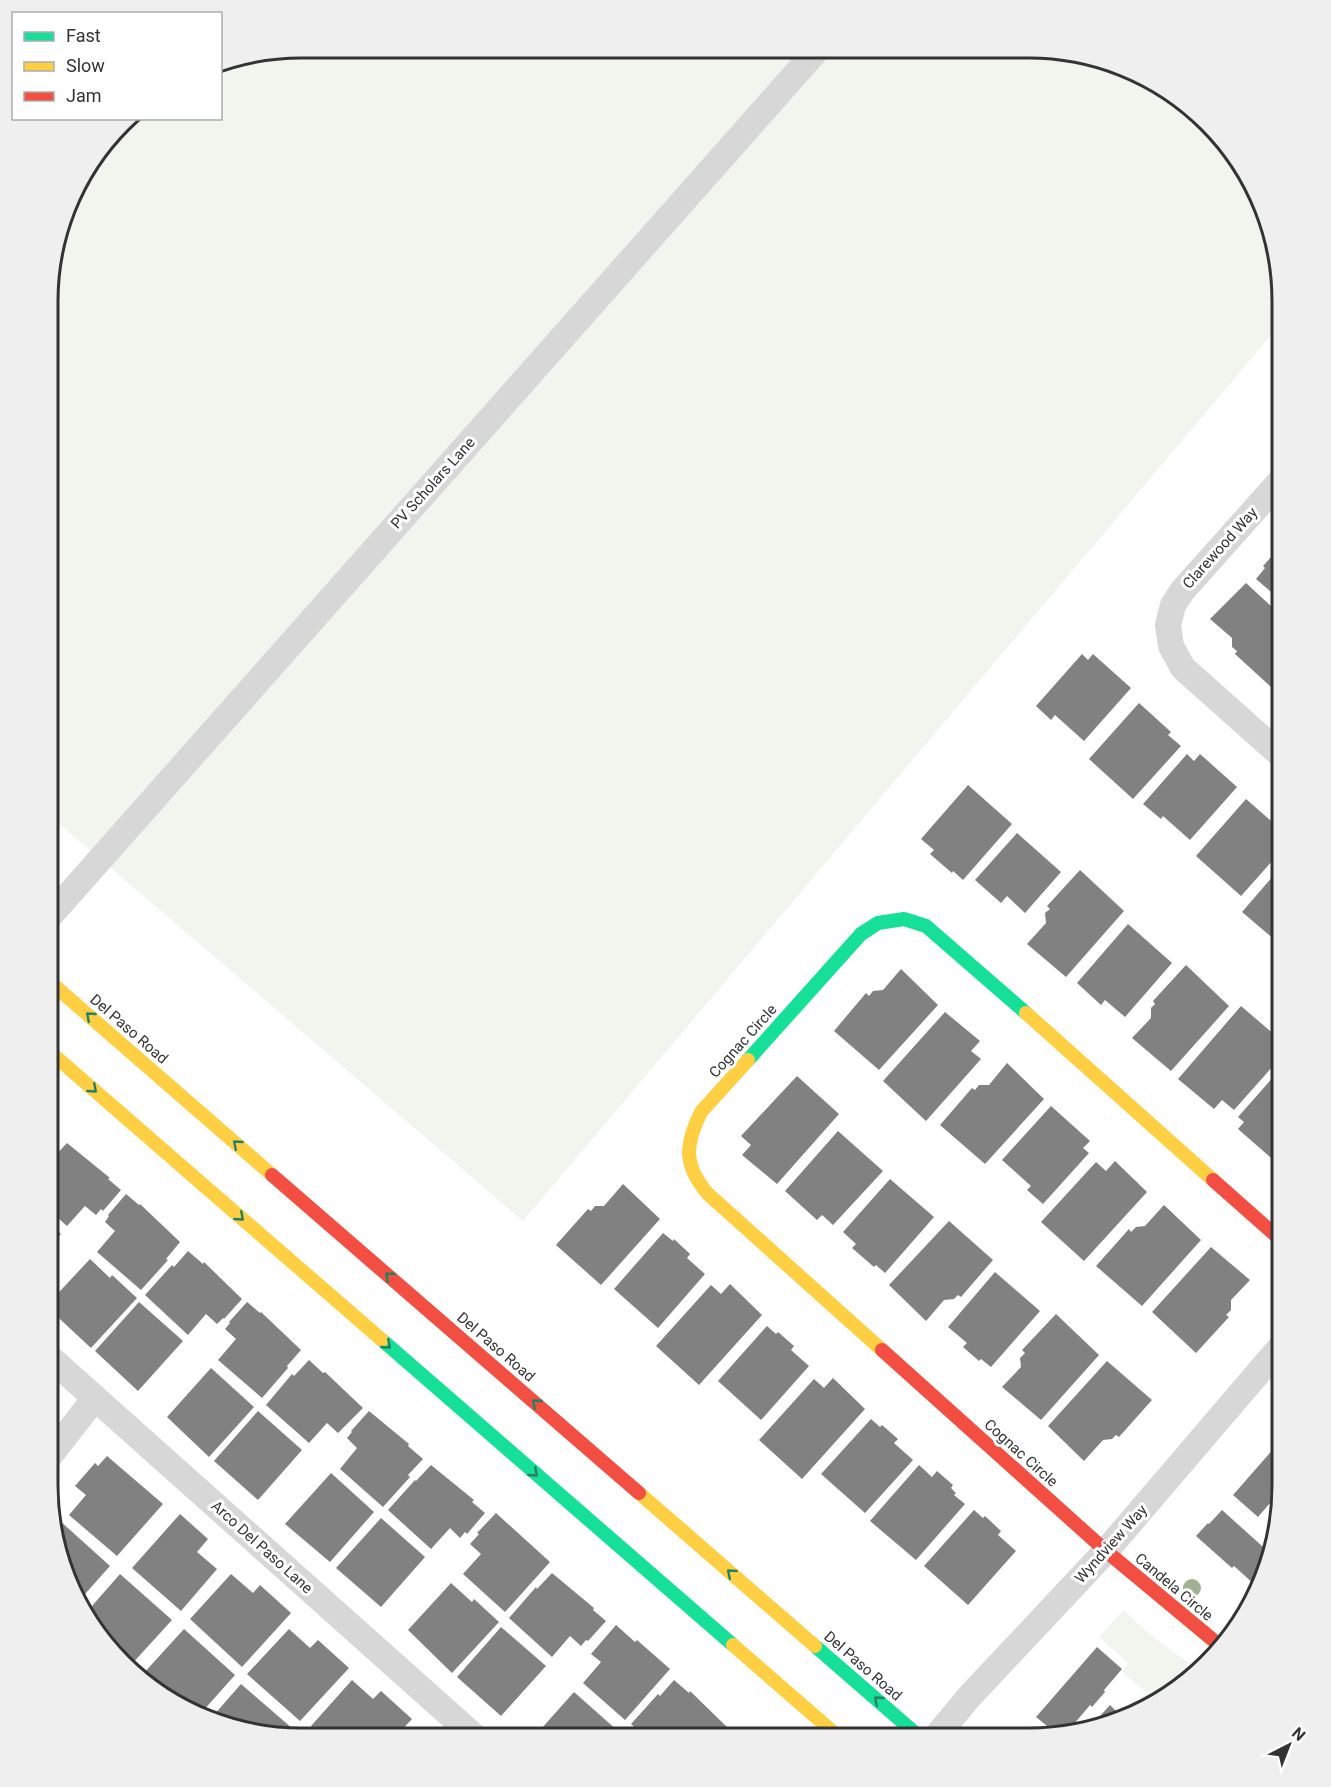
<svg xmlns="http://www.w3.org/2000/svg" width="1331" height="1787" font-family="Roboto,sans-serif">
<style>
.green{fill:#f1f5ed}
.building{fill:#818181}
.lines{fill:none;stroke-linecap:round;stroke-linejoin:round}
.street{stroke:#d7d7d7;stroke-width:26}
.fast{stroke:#16e098;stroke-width:14}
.slow{stroke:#ffcf43;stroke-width:14}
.jam{stroke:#f24e42;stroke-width:14}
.tree{fill:#a2b095}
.oneway{stroke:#268160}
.labels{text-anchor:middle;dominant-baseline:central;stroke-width:6;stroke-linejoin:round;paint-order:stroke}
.street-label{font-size:15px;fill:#333;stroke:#fff}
.rim{fill:none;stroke:#333;stroke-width:3}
</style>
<rect width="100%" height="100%" fill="#fff"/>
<g class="green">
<polygon points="301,48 1063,50 1126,67 1184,100 1257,189 1283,301 1283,321 523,1221 49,815 50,268 82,175 128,119 220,118 221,61"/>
<path d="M 1124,1610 C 1144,1631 1165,1647 1190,1663 L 1165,1693 L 1159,1696 L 1146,1692 L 1122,1672 L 1128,1663 L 1099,1637 Z"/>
</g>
<g class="building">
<polygon points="1283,544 1283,602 1256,579 1265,568 1263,566"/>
<polygon points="1246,583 1283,617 1283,674 1271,687 1235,654 1237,651 1232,647 1232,638 1210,619"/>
<polygon points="1082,654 1088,660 1093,654 1131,688 1084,741 1055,715 1051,720 1036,706"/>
<polygon points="1139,703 1171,732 1168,735 1181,746 1133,799 1089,759"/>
<polygon points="1187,754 1194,761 1200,754 1237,787 1190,840 1163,816 1161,819 1143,804"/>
<polygon points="968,785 1012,824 963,880 953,871 952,873 930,854 934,850 921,839"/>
<polygon points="1246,799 1277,826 1275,829 1283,835 1283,849 1241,896 1196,856"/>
<polygon points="1017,833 1061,872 1025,913 1007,896 1001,903 975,880"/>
<polygon points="1080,870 1124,911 1066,977 1027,944 1046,923 1045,913 1050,909 1047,906"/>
<polygon points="1283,871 1283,947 1242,912 1274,875 1277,877"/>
<polygon points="1128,924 1172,963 1125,1017 1105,1000 1101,1005 1077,983"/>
<polygon points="1186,965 1229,1006 1171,1071 1132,1038 1151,1018 1151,1008 1155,1004 1153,1001"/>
<polygon points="901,969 938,1005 879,1070 834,1031 866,993 869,996 873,991 883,990"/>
<polygon points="1241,1006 1283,1042 1283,1055 1234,1110 1222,1100 1214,1109 1178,1079"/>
<polygon points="945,1012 980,1041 971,1051 981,1059 926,1121 883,1081"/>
<polygon points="1007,1063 1044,1099 985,1164 940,1125 972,1088 975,1090 979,1085 989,1085"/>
<polygon points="1283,1066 1283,1157 1277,1163 1238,1129 1244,1122 1238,1117"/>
<polygon points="797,1076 839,1114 777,1184 742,1155 751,1145 741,1136"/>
<polygon points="1051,1106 1090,1141 1083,1148 1089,1153 1043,1204 1027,1190 1031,1186 1002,1160"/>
<polygon points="49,1126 58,1135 49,1146"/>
<polygon points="838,1131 883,1171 833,1225 822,1215 817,1220 785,1191"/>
<polygon points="67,1143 110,1178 108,1179 121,1190 103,1211 101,1209 96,1215 85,1206 67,1226 49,1210 49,1159 50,1157 52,1159"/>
<polygon points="1115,1161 1147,1192 1084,1261 1041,1222 1096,1162 1106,1171"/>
<polygon points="890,1179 934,1217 885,1273 876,1265 874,1267 852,1248 856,1244 843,1232"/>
<polygon points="623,1184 660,1219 601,1285 556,1245 588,1209 591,1211 595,1206 604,1206"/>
<polygon points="126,1194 139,1205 140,1204 180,1242 166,1259 168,1260 141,1290 97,1252 115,1231 105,1222 109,1216 108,1215"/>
<polygon points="1164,1205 1201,1240 1142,1306 1096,1266 1129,1229 1131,1232 1136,1227 1145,1226"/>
<polygon points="949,1221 993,1260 961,1297 958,1295 954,1299 944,1300 926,1321 889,1285"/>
<polygon points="48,1223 61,1234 48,1248"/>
<polygon points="663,1233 673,1241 674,1239 690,1254 687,1258 705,1274 658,1328 614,1289"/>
<polygon points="1211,1247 1250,1280 1231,1300 1231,1310 1226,1315 1229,1317 1196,1353 1152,1312"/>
<polygon points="188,1251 203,1264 204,1262 242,1299 224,1319 223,1318 217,1324 206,1314 188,1335 145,1295 172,1265 174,1267"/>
<polygon points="90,1259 110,1278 112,1275 137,1298 91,1348 48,1308 48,1304"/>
<polygon points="995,1272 1040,1311 991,1367 981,1359 979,1361 963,1347 967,1343 948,1327"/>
<polygon points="730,1284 762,1315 699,1385 656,1346 711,1285 721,1294"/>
<polygon points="139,1302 183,1341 138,1391 95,1351"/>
<polygon points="247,1302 260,1313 261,1312 301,1350 287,1366 288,1368 262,1398 218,1360 236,1339 225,1329 230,1323 229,1322"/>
<polygon points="1056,1314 1099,1355 1041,1420 1002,1387 1021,1367 1020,1358 1025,1353 1022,1350"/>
<polygon points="767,1326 776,1334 778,1332 794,1346 791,1350 809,1366 761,1420 718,1381"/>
<polygon points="309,1360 323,1373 325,1372 363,1408 338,1433 327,1423 309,1443 266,1405 292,1374 294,1376"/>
<polygon points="1107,1361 1152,1400 1119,1437 1116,1435 1112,1439 1103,1440 1084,1461 1048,1426"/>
<polygon points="211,1368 254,1407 209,1457 167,1417"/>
<polygon points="833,1378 865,1409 802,1479 759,1440 814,1379 824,1388"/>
<polygon points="258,1411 302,1450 258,1500 214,1461"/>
<polygon points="369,1411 409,1444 408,1446 423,1459 408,1475 410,1477 383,1507 340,1469 357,1448 347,1438 352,1432 351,1431"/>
<polygon points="871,1419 880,1427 882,1425 898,1439 894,1443 913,1460 865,1513 821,1474"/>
<polygon points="1282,1439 1282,1493 1278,1498 1276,1496 1258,1517 1233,1495"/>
<polygon points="107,1456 163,1504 117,1556 69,1515 86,1495 75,1486 95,1463 98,1466"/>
<polygon points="431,1465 474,1500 472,1502 485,1513 467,1534 465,1532 460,1538 450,1528 431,1549 388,1510 415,1480 416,1481"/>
<polygon points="919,1465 932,1477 937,1471 953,1485 951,1488 956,1493 954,1495 965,1504 916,1560 870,1521"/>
<polygon points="331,1473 374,1512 330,1562 285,1524"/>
<polygon points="974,1510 983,1518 985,1516 1001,1531 998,1535 1016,1551 968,1605 924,1566"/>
<polygon points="1222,1510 1272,1555 1268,1571 1255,1585 1234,1566 1232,1568 1196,1536 1208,1523 1209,1524"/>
<polygon points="496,1513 550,1562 505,1612 463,1574 481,1554 470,1544 479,1534 477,1533"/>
<polygon points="180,1514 208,1539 197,1552 217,1569 181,1611 132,1568"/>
<polygon points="381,1518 425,1557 381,1607 336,1568"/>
<polygon points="59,1520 110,1566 77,1603 74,1598 57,1523"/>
<polygon points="552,1573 594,1608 593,1610 606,1621 588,1641 586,1640 581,1646 570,1636 552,1657 509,1618 536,1587 537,1589"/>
<polygon points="120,1574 172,1620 130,1666 110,1648 109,1649 85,1614"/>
<polygon points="231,1574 253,1593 260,1585 291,1613 242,1667 190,1619"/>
<polygon points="451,1583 472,1602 474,1599 499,1622 452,1673 408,1630"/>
<polygon points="616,1625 635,1642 637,1640 670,1669 625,1720 583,1683 601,1662 591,1654"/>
<polygon points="501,1627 546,1666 501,1716 457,1677"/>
<polygon points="184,1629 235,1675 202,1712 161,1696 163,1693 142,1675"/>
<polygon points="289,1629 310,1648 318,1640 349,1668 300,1721 247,1674"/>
<polygon points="1097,1647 1122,1669 1104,1690 1105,1692 1092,1707 1090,1705 1069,1730 1063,1731 1056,1725 1052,1730 1036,1717"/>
<polygon points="352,1680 373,1699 381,1691 412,1719 395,1737 323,1737 311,1726"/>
<polygon points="674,1680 689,1693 690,1691 728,1728 719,1738 646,1738 631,1724 658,1694 660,1696"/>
<polygon points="241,1684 293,1729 286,1737 269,1737 213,1716"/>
<polygon points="574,1692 618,1731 612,1738 533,1738"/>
<polygon points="1110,1705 1118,1713 1123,1707 1132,1715 1092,1725"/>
<polygon points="416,1731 423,1737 410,1737"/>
<polygon points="739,1731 747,1738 733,1738"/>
</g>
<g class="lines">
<g class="street">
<polyline points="1283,757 1183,668 1171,646 1168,625 1173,605 1183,590 1283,478"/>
<polyline points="49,917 817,50"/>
<polyline points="48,1356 475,1737"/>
<polyline points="48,1458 95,1398"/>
<polyline points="934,1739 969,1697 1106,1551 1283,1344"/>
</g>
<g class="fast">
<polyline points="748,1060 861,934 878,923 904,919 926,926 1026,1013"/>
<polyline points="382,1340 733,1645"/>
<polyline points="815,1646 922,1739"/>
</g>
<g class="slow">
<polyline points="49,981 272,1175"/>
<polyline points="1026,1013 1213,1180"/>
<polyline points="49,1051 382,1340"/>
<path d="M 748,1060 L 701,1112 C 685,1145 683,1165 708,1194 L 882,1350"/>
<polyline points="639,1493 815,1646"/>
<polyline points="733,1645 840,1738"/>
</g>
<g class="jam">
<polyline points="272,1175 639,1493"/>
<polyline points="1213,1180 1283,1242"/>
<polyline points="882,1350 1106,1551 1213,1640 1223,1646"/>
</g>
</g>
<circle class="tree" cx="1192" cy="1588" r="9"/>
<defs><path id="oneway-chevron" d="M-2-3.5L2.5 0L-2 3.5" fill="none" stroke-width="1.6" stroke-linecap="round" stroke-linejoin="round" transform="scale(1.5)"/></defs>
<g class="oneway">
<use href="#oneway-chevron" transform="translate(90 1016) rotate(-139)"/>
<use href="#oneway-chevron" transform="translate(93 1089) rotate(41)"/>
<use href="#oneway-chevron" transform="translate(237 1144) rotate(-139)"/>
<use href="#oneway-chevron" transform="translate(240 1217) rotate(41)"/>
<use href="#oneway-chevron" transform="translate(389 1276) rotate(-139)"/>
<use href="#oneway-chevron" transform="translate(387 1345) rotate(41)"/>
<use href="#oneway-chevron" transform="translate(536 1403) rotate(-139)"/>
<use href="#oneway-chevron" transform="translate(534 1473) rotate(41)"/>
<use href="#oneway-chevron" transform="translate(731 1573) rotate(-139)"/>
<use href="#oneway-chevron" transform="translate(878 1700) rotate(-139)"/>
</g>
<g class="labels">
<g class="street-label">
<text transform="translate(433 483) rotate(-48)">PV Scholars Lane</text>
<text transform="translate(1220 548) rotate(-48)">Clarewood Way</text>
<text transform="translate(129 1029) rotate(41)">Del Paso Road</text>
<text transform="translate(743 1041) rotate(-48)">Cognac Circle</text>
<text transform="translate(496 1347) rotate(41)">Del Paso Road</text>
<text transform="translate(1021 1453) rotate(42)">Cognac Circle</text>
<text transform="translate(1111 1544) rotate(-48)">Wyndview Way</text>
<text transform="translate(262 1547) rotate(42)">Arco Del Paso Lane</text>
<text transform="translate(1174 1587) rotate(40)">Candela Circle</text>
<text transform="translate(863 1666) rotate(41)">Del Paso Road</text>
</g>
</g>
<path d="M0 0H1331V1787H0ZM301 58H1029A243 243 0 0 1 1272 301V1485A243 243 0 0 1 1029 1728H301A243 243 0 0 1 58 1485V301A243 243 0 0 1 301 58Z" fill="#efefef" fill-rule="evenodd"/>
<path class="rim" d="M301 58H1029A243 243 0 0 1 1272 301V1485A243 243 0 0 1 1029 1728H301A243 243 0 0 1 58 1485V301A243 243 0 0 1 301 58Z"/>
<rect x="12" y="12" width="210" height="108" fill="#ffffff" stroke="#adadad" stroke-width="1.5"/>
<rect x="24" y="32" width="30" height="9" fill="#16e098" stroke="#adadad" stroke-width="1.5"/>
<text x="66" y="42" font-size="18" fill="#333333">Fast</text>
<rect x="24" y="62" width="30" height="9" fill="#ffcf43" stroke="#adadad" stroke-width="1.5"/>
<text x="66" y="72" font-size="18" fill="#333333">Slow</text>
<rect x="24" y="92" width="30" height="9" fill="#f24e42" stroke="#adadad" stroke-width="1.5"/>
<text x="66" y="102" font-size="18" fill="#333333">Jam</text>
<g transform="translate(1289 1745) rotate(42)" stroke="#ffffff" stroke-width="4.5" paint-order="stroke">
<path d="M0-4.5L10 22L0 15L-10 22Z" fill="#333333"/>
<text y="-9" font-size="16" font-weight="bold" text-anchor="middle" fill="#333333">N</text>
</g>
</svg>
